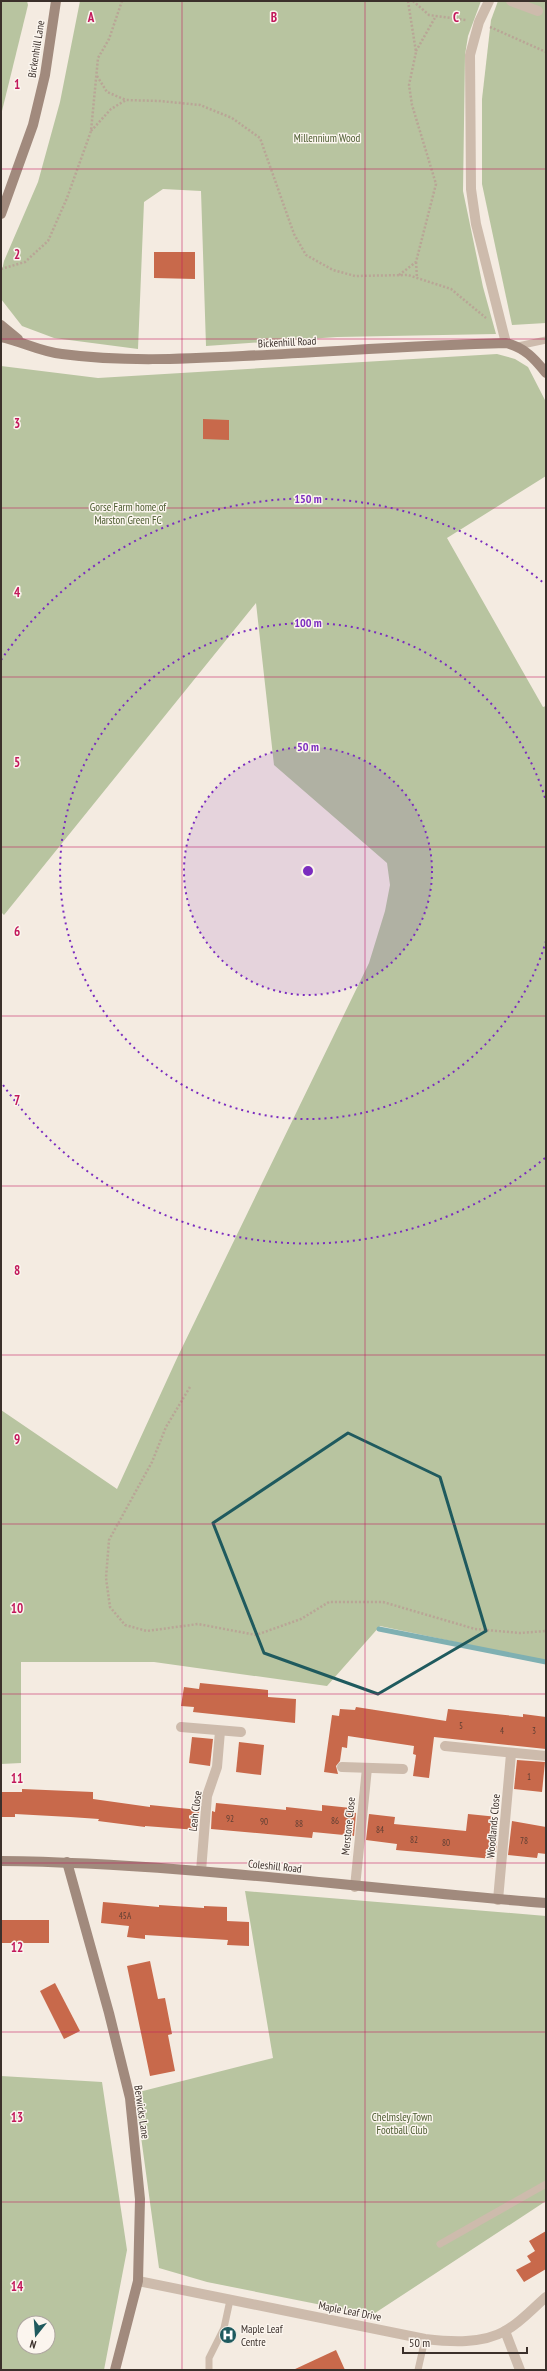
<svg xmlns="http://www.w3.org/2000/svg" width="547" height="2371" font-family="'PT Sans Narrow',sans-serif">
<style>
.green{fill:#b8c4a0;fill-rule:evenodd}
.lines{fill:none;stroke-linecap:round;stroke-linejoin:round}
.stream{stroke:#7fb0b2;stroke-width:5}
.building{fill:#c8694b}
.path{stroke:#b9a596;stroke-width:2.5;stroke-dasharray:2 2;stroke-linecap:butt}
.lane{stroke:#cdbbac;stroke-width:7}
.street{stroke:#cdbbac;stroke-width:10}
.secondary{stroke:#a18a7d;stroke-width:10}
.marked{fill:none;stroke:#1f5a5e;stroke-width:3;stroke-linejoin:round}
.grid{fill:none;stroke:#c2185b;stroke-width:1;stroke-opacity:0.55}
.ring{fill:none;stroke:#7b2cbf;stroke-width:2;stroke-dasharray:2 4}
.labels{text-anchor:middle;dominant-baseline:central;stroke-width:3;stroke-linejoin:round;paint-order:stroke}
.number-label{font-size:9px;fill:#5e3e33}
.street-label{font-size:11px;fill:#3b302b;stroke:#fbf5ee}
.park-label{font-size:11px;fill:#4a5a2e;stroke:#fbf5ee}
.poi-label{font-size:11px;fill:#3b302b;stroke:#fbf5ee;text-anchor:start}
.grid-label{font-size:13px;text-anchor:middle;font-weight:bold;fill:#c2185b;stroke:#fbf5ee;stroke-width:3;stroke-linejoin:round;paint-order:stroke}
.centre{fill:#7b2cbf;stroke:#fbf5ee;stroke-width:2}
.ring-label{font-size:12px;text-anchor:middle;font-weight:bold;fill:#7b2cbf;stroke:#fbf5ee;stroke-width:3;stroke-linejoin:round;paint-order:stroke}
</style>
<rect width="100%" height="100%" fill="#f4ebe1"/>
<g class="green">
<polygon points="1,1 27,1 28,5 1,115"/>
<polygon points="80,1 481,1 468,36 465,55 463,191 483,287 496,334 337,337 206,346 201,191 163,189 144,202 138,349 54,338 22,326 1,299 1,275 4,261 38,182 60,102"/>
<polygon points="498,1 546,1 546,323 512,325 482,184 482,99 491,20"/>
<polygon points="497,354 515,359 528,367 546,402 546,476 447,538 543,707 546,706 546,1661 380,1626 327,1686 154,1662 21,1662 21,1763 1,1764 1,1410 117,1489 178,1356 369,963 385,911 390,885 387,863 274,765 256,603 4,915 1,912 1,366 98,378"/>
<polygon points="245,1891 546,1916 546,2201 372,2315 207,2282 159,2268 135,2093 273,2058"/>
<path d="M 1,2076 L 102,2082 L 127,2250 L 104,2370 L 1,2370 ZM 24,2323 L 48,2323 L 48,2347 L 24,2347 Z"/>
</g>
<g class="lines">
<polyline class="stream" points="379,1629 546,1662"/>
</g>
<g class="building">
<polygon points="154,252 195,252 195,279 154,278"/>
<polygon points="203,419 229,420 229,440 203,439"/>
<polygon points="200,1683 268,1690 268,1697 296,1699 295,1723 193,1712 194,1707 181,1706 184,1687 199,1689"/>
<polygon points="356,1707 446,1721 448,1709 523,1717 523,1714 546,1717 546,1749 434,1737 429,1778 413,1776 416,1755 413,1754 414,1746 348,1736 347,1748 342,1747 340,1761 336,1766 338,1774 324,1772 332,1715 339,1716 340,1709 355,1710"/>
<polygon points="192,1737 213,1739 210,1766 189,1763"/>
<polygon points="239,1742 264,1745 261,1775 236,1772"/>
<polygon points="517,1760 545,1762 542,1792 514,1789"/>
<polygon points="22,1789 93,1792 93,1799 150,1807 150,1805 199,1810 198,1828 197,1830 145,1826 145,1827 98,1821 99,1819 70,1817 15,1814 15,1817 1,1817 1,1792 22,1792"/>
<polygon points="216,1803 286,1810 286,1807 322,1811 322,1805 351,1808 350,1812 356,1813 354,1836 313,1832 312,1838 211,1829 212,1811 215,1812"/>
<polygon points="369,1814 395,1817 394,1824 466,1831 468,1814 498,1817 496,1854 493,1854 493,1859 429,1853 396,1850 397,1844 366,1840"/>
<polygon points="512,1821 546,1827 546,1854 538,1853 537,1858 508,1855"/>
<polygon points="103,1902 159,1907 159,1905 204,1908 204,1906 227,1907 227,1921 249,1922 249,1946 227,1945 228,1940 145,1935 145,1939 127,1937 129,1926 101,1923"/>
<rect x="1" y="1920" width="48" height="23"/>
<polygon points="150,1961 158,1999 165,1998 172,2034 168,2035 175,2071 150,2076 127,1966"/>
<polygon points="55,1983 80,2031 64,2039 40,1991"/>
<polygon points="546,2231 546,2269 524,2282 516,2270 531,2262 527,2256 535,2251 529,2241"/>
<polygon points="336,2350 345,2370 293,2370"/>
</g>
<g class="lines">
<g class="path">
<polyline points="413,1 429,15 466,20"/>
<polyline points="490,27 546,52"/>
<polyline points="416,51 436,16"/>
<polyline points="97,76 107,92 126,100"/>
<polyline points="91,131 111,109 126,100 160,101 200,105 232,118 260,138 294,234 306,255 333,270 355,276 408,275 451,289 486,318"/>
<polyline points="416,262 417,278"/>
<polyline points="1,269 25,262 48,241 67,198 91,131 98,58 109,39 122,1"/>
<polyline points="399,275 416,262 436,184 412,105 409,85 416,52 408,1"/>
<polyline points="190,1387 166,1427 152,1462 109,1540 106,1578 110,1607 125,1625 147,1631 198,1624 256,1635 301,1619 329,1602 383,1602 475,1629 520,1633 546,1631"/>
</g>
<g class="lane">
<polyline points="518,346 546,340"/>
<polyline points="440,2244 546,2184"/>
<polyline points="209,2370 209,2358 224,2328 230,2300"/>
<polyline points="418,2370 425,2339"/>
</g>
<g class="street">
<polyline points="489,1 479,22 470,55 471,189 476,224 506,343"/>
<polyline points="511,1 538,11"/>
<polyline points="181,1727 241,1732"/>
<polyline points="445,1746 546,1756"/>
<polyline points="342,1767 403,1769"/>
<polyline points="201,1871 207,1796 217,1767 220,1731"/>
<polyline points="355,1887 367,1768"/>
<polyline points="498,1900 511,1754"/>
<path d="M 138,2281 L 425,2339 C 451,2342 482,2344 505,2331 C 520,2323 533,2308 546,2297"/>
<polyline points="505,2331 520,2370"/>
</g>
<g class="secondary">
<polyline points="1,214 33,125 45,75 56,1"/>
<polyline points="1,325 18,339"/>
<path d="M 1,337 C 21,341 41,352 62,354 C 122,362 183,359 243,356 C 331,352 418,345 506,343 C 525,348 534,358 546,373"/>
<path d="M 1,1861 C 183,1863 364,1889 546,1903"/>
<polyline points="67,1862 109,2013 130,2098 140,2199 138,2281 115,2370"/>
</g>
</g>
<path class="marked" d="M 348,1433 L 440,1477 L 486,1631 L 378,1694 L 264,1653 L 213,1523 Z"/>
<path class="grid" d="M 182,1 L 182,2370M 365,1 L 365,2370M 1,169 L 546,169M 1,339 L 546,339M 1,508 L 546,508M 1,677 L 546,677M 1,847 L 546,847M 1,1016 L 546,1016M 1,1186 L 546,1186M 1,1355 L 546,1355M 1,1524 L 546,1524M 1,1694 L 546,1694M 1,1863 L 546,1863M 1,2032 L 546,2032M 1,2202 L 546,2202"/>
<circle cx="308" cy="871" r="124" fill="#7b2cbf" fill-opacity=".12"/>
<g class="ring">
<circle cx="308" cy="871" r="124"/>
<path d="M546 941A248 248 0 1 1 546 801"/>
<path d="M545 1158A372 372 0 0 1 1 1082M1 660A372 372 0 0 1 545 584"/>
</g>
<defs>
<g id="hospital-disc" transform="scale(0.9)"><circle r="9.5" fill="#1f5a5e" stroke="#fbf5ee"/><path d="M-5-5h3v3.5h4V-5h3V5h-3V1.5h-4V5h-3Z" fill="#fff"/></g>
</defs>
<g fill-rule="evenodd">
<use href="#hospital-disc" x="228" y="2335"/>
</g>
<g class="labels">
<g class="number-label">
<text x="461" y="1725">5</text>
<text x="502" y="1730">4</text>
<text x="534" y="1730">3</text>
<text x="529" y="1776">1</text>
<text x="230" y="1818">92</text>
<text x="335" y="1820">86</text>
<text x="264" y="1821">90</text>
<text x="299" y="1823">88</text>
<text x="380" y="1829">84</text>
<text x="414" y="1839">82</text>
<text x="524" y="1840">78</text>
<text x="446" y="1842">80</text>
<text x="125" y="1915">45A</text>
</g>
<g class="street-label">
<text transform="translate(36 49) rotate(-81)">Bickenhill Lane</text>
<text transform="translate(287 342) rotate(-3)">Bickenhill Road</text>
<text transform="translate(195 1811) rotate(-83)">Leah Close</text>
<text transform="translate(348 1826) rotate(-84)">Merstone Close</text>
<text transform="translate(493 1826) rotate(-85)">Woodlands Close</text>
<text transform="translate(275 1866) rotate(6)">Coleshill Road</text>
<text transform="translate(142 2112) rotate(82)">Berwicks Lane</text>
<text transform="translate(350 2311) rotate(11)">Maple Leaf Drive</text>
</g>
<g class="park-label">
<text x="327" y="138">Millennium Wood</text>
<text x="128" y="507">Gorse Farm home of<tspan x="128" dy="13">Marston Green FC</tspan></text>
<text x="402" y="2117">Chelmsley Town<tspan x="402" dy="13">Football Club</tspan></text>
</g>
<g class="poi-label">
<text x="241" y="2329">Maple Leaf<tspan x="241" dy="13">Centre</tspan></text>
</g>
</g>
<g class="grid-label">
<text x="91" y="22">A</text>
<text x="274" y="22">B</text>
<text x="456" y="22">C</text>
<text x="17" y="89">1</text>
<text x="17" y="259">2</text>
<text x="17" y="428">3</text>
<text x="17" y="597">4</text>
<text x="17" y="767">5</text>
<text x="17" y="936">6</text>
<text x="17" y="1105">7</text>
<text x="17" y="1275">8</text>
<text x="17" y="1444">9</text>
<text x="17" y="1613">10</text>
<text x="17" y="1783">11</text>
<text x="17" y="1952">12</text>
<text x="17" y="2122">13</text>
<text x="17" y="2291">14</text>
</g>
<circle cx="308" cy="871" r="6" class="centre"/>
<g class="ring-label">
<text x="308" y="503">150 m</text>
<text x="308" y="627">100 m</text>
<text x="308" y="751">50 m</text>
</g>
<rect width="547" height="2371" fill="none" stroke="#3b302b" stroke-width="4"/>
<g transform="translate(36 2335) rotate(197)"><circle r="19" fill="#fbf5ee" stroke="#aea6a0"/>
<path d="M0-3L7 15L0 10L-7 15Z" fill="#1f5a5e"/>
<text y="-6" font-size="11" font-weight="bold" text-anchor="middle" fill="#3b302b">N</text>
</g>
<path d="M403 2347v6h124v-6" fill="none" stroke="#3b302b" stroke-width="2"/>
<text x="409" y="2347" font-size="12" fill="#3b302b" stroke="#fbf5ee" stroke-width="3" paint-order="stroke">50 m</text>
</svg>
